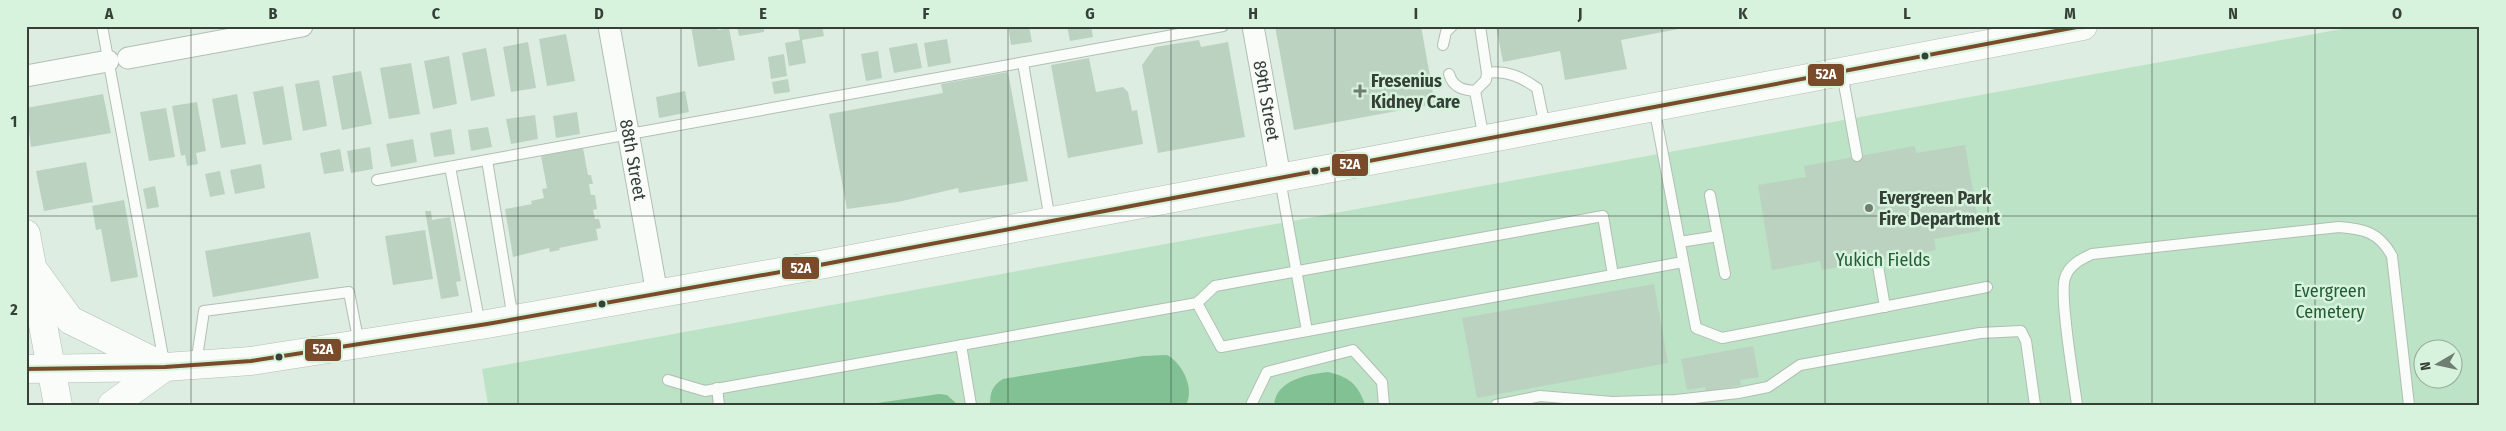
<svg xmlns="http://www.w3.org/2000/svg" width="2506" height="431" font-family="'Fira Sans Condensed',sans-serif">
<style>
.green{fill:#bce3c5;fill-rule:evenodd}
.water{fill:#82c193}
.building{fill:#bbd2c1}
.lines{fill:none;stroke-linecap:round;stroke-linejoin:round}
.service-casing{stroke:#b1beb4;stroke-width:12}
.minor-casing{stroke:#b1beb4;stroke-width:23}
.secondary-casing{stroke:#b1beb4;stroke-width:29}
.service{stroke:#fafcfa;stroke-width:10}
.minor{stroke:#fafcfa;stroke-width:21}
.secondary{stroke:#fafcfa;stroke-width:28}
.bus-1-casing{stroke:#d8f3dd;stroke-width:8}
.bus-1{stroke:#7a4b2a;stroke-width:4}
.grid{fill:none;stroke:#354037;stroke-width:1;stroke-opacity:0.55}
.bus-dot{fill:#354037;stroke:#d8f3dd;stroke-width:2}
.poi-dot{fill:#707d72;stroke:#d8f3dd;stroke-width:2}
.labels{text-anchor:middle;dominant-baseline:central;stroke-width:5;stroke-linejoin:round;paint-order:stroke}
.poi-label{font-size:18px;font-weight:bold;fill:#354037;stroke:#d8f3dd;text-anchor:start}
.street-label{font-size:18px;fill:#354037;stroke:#d8f3dd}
.park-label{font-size:18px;fill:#225d34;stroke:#d8f3dd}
.line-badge{stroke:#d8f3dd;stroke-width:2}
.badge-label{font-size:14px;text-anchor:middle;font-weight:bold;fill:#fff}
.neatline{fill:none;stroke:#354037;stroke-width:2}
.grid-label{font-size:16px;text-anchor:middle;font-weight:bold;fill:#354037}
</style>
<rect width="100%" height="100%" fill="#deede1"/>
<path class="green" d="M 2358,26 L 2480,26 L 2480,405 L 488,405 L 482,369 ZM 2424,348 L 2454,348 L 2454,378 L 2424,378 Z"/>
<g class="water">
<path d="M 1167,355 C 1182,363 1195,388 1186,405 L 990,405 C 990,392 992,386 1003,379 L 1143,356 Z"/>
<path d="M 1328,372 C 1349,377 1358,384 1365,405 L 1274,405 C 1276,380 1308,374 1328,372 Z"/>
<polygon points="939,394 947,395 958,405 864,405"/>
</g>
<g class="building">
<polygon points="691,26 718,26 718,30 729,28 735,60 698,67"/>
<polygon points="737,26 764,26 764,32 739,36"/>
<polygon points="798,26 822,26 824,36 802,40 806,63 789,66 785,43 800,40"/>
<polygon points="1008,26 1029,26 1032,42 1011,45"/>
<polygon points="1067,26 1091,26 1093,37 1070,41"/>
<polygon points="1275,26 1421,26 1435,104 1294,130"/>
<polygon points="1496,26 1689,26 1689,27 1621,40 1627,69 1565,80 1560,51 1503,62"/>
<polygon points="566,34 575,81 547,86 539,39"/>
<polygon points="947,39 951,63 928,67 924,43"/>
<polygon points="1199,40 1201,47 1228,42 1245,137 1158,153 1142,65 1155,47"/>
<polygon points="528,42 536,88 511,92 503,47"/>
<polygon points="917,43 922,68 894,73 889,48"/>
<polygon points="486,48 495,96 471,101 462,53"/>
<polygon points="878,51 882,78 866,81 861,54"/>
<polygon points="784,54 787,76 771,79 768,57"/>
<polygon points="449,56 457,104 433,109 424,61"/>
<polygon points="1089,58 1096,92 1123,87 1128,92 1132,111 1137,110 1143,144 1068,158 1051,65"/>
<polygon points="411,63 420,114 389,119 380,68"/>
<polygon points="361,71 372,124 342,130 332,76"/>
<polygon points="1008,72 1028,181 959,193 958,188 898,202 847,209 829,114 943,93 941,84"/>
<polygon points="788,79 790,92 774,94 772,82"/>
<polygon points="319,80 327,126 303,131 295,84"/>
<polygon points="283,86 292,140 263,145 253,92"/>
<polygon points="685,91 689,112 659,118 656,97"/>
<polygon points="103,94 111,133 31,147 26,108"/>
<polygon points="237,94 246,144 221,148 212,99"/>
<polygon points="197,102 206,151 196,153 198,164 187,166 185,155 181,156 172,106"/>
<polygon points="166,108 175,157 149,161 140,112"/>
<polygon points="577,112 580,134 556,138 553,116"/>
<polygon points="535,115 538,139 511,144 506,119"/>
<polygon points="488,127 492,147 471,151 468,130"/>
<polygon points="451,129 455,154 434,157 430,133"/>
<polygon points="413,139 417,162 391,167 386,144"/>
<polygon points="1965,145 1980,231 1934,239 1936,250 1822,270 1820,261 1772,270 1758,185 1806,177 1804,166 1915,146 1916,153"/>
<polygon points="370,147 373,169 351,173 347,151"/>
<polygon points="583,148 588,175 591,175 593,184 589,184 591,195 595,195 597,209 593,210 595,219 599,219 601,228 596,229 598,240 559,248 560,250 550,252 549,248 513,257 505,209 532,204 531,201 544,198 542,189 547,188 541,156"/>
<polygon points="340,149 344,171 324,174 320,153"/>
<polygon points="86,162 93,202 44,211 36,171"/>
<polygon points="261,164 265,188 235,194 230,170"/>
<polygon points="220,171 225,194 210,197 205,174"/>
<polygon points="155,186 159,207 147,209 143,189"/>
<polygon points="124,200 138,277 111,282 101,229 96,230 92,206"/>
<polygon points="425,211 431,211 432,220 450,217 461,281 456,282 459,296 441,299"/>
<polygon points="425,230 433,279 393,285 385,236"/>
<polygon points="310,232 319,278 213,297 205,251"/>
<polygon points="1654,284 1668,363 1477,398 1462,318"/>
<polygon points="1753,346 1759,377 1740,380 1741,385 1706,392 1705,387 1687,390 1681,359"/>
</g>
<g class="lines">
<g class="service-casing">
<g id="service">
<polyline points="102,26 164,362"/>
<polyline points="1443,45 1446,32 1452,26"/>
<polyline points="1023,63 1050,220"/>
<path d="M 1487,73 C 1507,70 1521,77 1537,88 L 1545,127"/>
<polyline points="1842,73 1857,156"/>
<path d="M 1449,74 C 1453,87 1462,90 1475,91"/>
<polyline points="1475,91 1486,80 1487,73 1480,26"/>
<polyline points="1475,91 1484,139"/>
<polyline points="1654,107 1696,328 1722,338 1987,287"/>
<polyline points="487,160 513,319"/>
<polyline points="450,167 480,325"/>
<polyline points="1280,179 1307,331"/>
<polyline points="377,180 1223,26"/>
<polyline points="1710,195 1725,274"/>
<polyline points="1680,242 1718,236"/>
<polyline points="1877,260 1885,307"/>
<polyline points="1197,303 1221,347 1683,262"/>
<polyline points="961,345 971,405"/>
<polyline points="196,364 204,311 349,292 359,344"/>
<polyline points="668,380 705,391 1197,303 1215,286 1603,216 1613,275"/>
<polyline points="717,388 719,405"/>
<polyline points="1251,405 1267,372 1353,350 1382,382 1384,405"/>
<polyline points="1496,405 1540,396 1612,402 1676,400 1738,393 1768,387 1800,365 1980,333 2021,331 2026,341 2035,405"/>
<path d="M 2077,405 C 2074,382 2059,295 2065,278 C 2069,265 2081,259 2092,254 L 2339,227 C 2364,229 2379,232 2392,256 L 2409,405"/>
</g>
</g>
<g class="minor-casing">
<g id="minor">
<path id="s1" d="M 609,26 L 657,294"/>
<path id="s2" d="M 1253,26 L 1280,177"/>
<polyline points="128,58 302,26"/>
<polyline points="26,76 108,61"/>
</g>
</g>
<g class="secondary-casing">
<g id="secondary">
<polyline points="26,234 58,405"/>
<polyline points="33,269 70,320 165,367 112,405"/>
<polyline points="26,369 165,367 251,361 487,324 825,264 2083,26"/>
</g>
</g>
<use href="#service" class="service"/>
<use href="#minor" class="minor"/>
<use href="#secondary" class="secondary"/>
<g class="bus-1-casing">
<polyline id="bus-1" points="26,369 165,367 251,361 487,324 825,264 2082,26"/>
</g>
<use href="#bus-1" class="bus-1"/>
</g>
<path class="grid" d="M 191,26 L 191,405M 354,26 L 354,405M 518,26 L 518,405M 681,26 L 681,405M 844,26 L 844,405M 1008,26 L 1008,405M 1171,26 L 1171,405M 1335,26 L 1335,405M 1498,26 L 1498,405M 1662,26 L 1662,405M 1825,26 L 1825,405M 1988,26 L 1988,405M 2152,26 L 2152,405M 2315,26 L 2315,405M 26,216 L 2480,216"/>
<g class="bus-dot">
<circle cx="1925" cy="56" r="4.5"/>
<circle cx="1315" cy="171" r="4.5"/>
<circle cx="602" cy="304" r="4.5"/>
<circle cx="279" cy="357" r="4.5"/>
</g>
<g class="poi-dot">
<path d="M1357.5 83.5h5v5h5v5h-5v5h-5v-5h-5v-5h5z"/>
<circle cx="1869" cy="208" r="5"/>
</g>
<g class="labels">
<g class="poi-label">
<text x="1371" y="81">Fresenius<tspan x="1371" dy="21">Kidney Care</tspan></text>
<text x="1879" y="198">Evergreen Park<tspan x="1879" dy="21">Fire Department</tspan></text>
</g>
<g class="street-label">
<text stroke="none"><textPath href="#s2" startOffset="76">89th Street</textPath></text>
<text stroke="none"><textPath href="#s1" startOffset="136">88th Street</textPath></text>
</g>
<g class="park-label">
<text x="1883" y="260">Yukich Fields</text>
<text x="2330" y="291">Evergreen<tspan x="2330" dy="21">Cemetery</tspan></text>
</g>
</g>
<g class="line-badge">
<rect x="1807" y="63" width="38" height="24" rx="5" fill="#7a4b2a"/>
<rect x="1331" y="153" width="38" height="24" rx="5" fill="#7a4b2a"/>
<rect x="781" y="256" width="39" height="24" rx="5" fill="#7a4b2a"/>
<rect x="304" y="338" width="38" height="24" rx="5" fill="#7a4b2a"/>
</g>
<g class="badge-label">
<text x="1826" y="79">52A</text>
<text x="1350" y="169">52A</text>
<text x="801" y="273">52A</text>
<text x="323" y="354">52A</text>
</g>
<rect width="2506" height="431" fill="none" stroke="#d8f3dd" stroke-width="55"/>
<g transform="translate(2438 364) rotate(261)"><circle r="24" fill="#d8f3dd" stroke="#97ab9b"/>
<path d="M0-4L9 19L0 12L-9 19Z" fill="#707d72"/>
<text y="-8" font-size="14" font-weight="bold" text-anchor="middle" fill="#354037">N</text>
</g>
<rect x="28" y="28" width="2450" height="376" class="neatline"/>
<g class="grid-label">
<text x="109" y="19">A</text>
<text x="273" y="19">B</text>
<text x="436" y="19">C</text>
<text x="599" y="19">D</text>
<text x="763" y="19">E</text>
<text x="926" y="19">F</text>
<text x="1090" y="19">G</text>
<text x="1253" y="19">H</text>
<text x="1416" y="19">I</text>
<text x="1580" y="19">J</text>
<text x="1743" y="19">K</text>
<text x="1907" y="19">L</text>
<text x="2070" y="19">M</text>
<text x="2233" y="19">N</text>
<text x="2397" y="19">O</text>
<text x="14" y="127">1</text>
<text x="14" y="315">2</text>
</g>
</svg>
